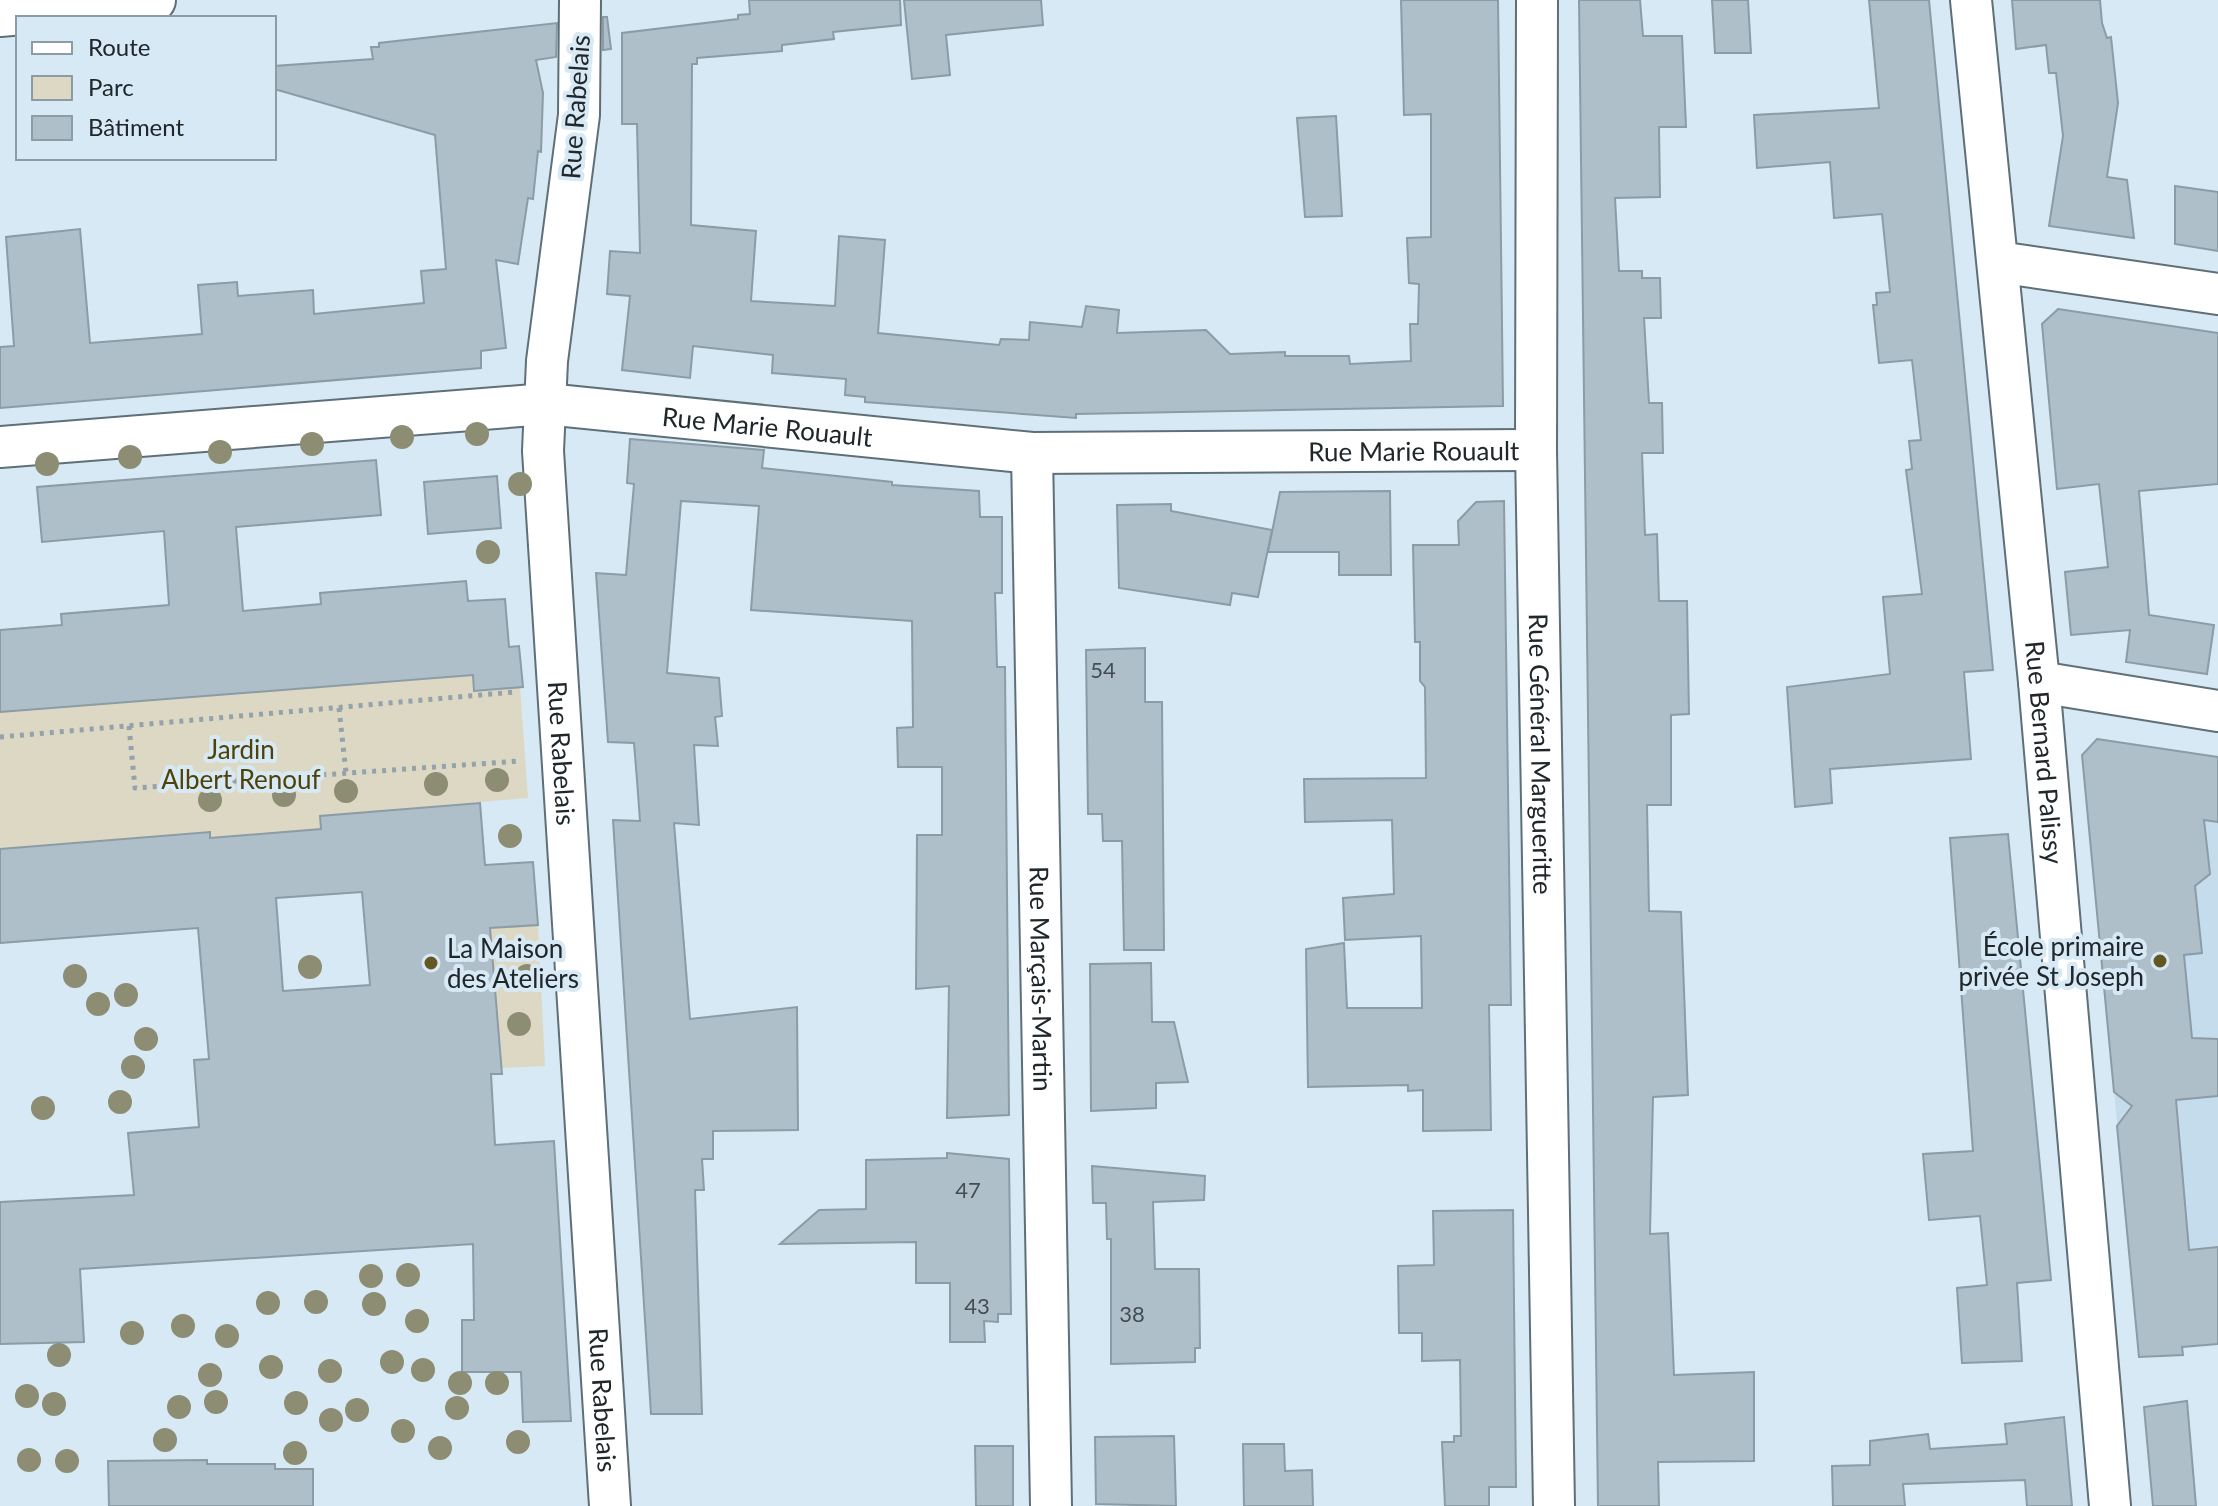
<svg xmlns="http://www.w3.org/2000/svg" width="2218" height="1506" font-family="Lato,sans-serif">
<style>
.built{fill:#c4dcec}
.green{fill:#ddd8c3}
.building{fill:#aebfca;stroke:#8b9ca6;stroke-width:2;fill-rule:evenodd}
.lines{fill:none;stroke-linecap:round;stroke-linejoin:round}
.minor-casing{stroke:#5f6f78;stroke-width:44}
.tertiary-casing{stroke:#5f6f78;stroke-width:48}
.path{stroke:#94a2ab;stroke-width:5;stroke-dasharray:4 6;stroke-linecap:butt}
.minor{stroke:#fff;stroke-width:40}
.tertiary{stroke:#fff;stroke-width:44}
.tree{fill:#8c8d73}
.poi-dot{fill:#635724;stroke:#d7e9f5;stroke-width:3}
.labels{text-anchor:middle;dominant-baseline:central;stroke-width:8;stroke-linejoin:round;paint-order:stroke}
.number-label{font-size:22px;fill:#444d53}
.street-label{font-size:26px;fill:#20272b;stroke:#d7e9f5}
.park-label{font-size:26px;fill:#4f4208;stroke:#d7e9f5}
.poi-label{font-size:26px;fill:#20272b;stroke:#d7e9f5;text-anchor:end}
</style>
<rect width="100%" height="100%" fill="#d7e9f5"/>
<polygon class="built" points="2097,739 2218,757 2218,1344 2139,1353 2082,755"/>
<g class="green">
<polygon points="473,675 520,687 528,798 321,816 321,829 210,838 209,832 0,849 0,712"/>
<polygon points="538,925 545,1066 501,1068 490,929"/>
</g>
<g class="building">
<polygon points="749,0 900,0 901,25 833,32 834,39 782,45 782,51 697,58 697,64 692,64 691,225 756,231 751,301 835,306 839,236 885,240 878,333 999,345 1001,339 1029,340 1030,322 1082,327 1086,306 1119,310 1117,333 1206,330 1230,354 1285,352 1285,356 1349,356 1350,364 1411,361 1410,324 1418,324 1419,284 1409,283 1407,238 1431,237 1431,114 1404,115 1401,0 1498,0 1503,406 1076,414 1076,418 865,402 865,397 845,395 846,379 772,373 773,355 693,346 690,378 622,370 630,296 607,294 610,251 640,253 637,124 622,124 622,33 738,19 738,15 750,14"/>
<polygon points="904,0 1041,0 1043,25 946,35 950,75 912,79"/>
<polygon points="1579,0 1640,0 1643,36 1682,36 1686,127 1659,127 1660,197 1615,198 1619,271 1642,271 1642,278 1660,278 1661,318 1644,318 1649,403 1662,403 1663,453 1642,453 1645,535 1657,534 1659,601 1687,601 1689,714 1671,715 1671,805 1647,805 1649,911 1681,912 1688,1095 1653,1097 1650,1234 1668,1233 1674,1375 1754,1372 1754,1461 1658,1462 1659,1506 1598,1506"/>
<polygon points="1712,0 1748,0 1751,53 1715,53"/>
<polygon points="1869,0 1929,0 1993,670 1964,672 1971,759 1830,769 1832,803 1795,807 1787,687 1890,674 1883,597 1922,594 1906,470 1912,469 1909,441 1921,440 1912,360 1879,363 1873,305 1877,305 1876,293 1890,292 1882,214 1834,218 1830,162 1757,168 1754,115 1879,108"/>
<polygon points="2012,0 2100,0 2102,23 2107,38 2111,37 2118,103 2107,177 2127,180 2134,238 2049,226 2063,136 2056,73 2049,73 2046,45 2016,49"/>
<polygon points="603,17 607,17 611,49 603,50"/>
<polygon points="557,23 556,57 536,60 543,93 541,152 538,151 533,199 528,198 518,264 496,260 506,348 481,351 481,368 0,408 0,347 14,346 6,237 80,229 90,343 202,334 198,285 237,282 238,296 313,290 314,314 424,303 421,271 446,269 435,135 274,89 274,66 373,59 371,47 379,47 379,43"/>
<polygon points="1336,116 1342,216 1305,217 1297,118"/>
<polygon points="2175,186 2218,192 2218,251 2175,244"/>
<polygon points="2058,309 2218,333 2218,484 2139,491 2149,615 2214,625 2207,674 2126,662 2130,630 2071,635 2065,572 2108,567 2099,484 2057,489 2042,324"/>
<polygon points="630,439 764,450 762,468 892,482 892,485 979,491 980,517 1002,517 1002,593 995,593 997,667 1005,667 1009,1115 947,1118 949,986 916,989 917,835 942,835 942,767 898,767 897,728 913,727 912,621 751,610 759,506 681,501 667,673 719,678 722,716 715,717 718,746 694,745 699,825 674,823 690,1019 797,1007 798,1130 713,1131 713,1159 702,1159 704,1190 695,1190 702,1414 651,1414 613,820 640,821 637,780 634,743 608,742 596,573 626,575 634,484 627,483"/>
<polygon points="376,460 381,515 236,527 243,611 321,604 320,593 466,581 468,601 505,599 509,647 519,646 523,687 474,691 473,675 0,712 0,630 62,625 61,614 169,605 164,531 42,542 37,487"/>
<polygon points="497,476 501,528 428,534 424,482"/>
<polygon points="1390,491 1391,575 1339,575 1339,552 1268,552 1280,492"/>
<polygon points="1504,501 1511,1005 1489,1005 1491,1130 1423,1131 1423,1090 1408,1091 1408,1085 1308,1087 1306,949 1344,943 1347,1008 1422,1008 1421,936 1345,940 1343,898 1394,894 1392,820 1305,822 1304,779 1426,778 1425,687 1420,681 1420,642 1415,642 1413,545 1459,545 1458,521 1476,502"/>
<polygon points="1171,504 1171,511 1272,530 1258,597 1232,593 1230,605 1119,588 1117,505"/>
<polygon points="1145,648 1145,702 1162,702 1164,950 1124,950 1122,841 1103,841 1102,814 1088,814 1086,650"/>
<polygon points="2097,739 2218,757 2218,822 2204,820 2210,874 2195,886 2202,953 2184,955 2192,1038 2218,1039 2218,1096 2176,1100 2189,1250 2218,1247 2218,1344 2182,1347 2183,1355 2139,1357 2117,1126 2132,1106 2114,1092 2082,755"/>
<path d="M 480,803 L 485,865 L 533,862 L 538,925 L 490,928 L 502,1074 L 491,1074 L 495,1145 L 554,1141 L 571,1421 L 523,1422 L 521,1372 L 462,1372 L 462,1320 L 474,1320 L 473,1244 L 80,1269 L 84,1342 L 0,1344 L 0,1202 L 134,1195 L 128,1133 L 199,1127 L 194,1060 L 209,1059 L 198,928 L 0,943 L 0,849 L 210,832 L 210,838 L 321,829 L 320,816 ZM 362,892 L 370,985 L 283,991 L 276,898 Z"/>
<polygon points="2008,834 2051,1280 2017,1283 2022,1361 1962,1363 1957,1288 1987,1285 1980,1216 1929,1220 1923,1154 1973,1151 1950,838"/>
<polygon points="1151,963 1152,1022 1174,1022 1188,1082 1156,1083 1156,1108 1091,1111 1090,964"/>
<polygon points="947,1153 1009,1159 1011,1314 998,1314 998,1322 984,1321 985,1342 950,1342 950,1283 916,1283 916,1242 780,1244 819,1210 866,1209 866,1160 947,1158"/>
<polygon points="1092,1166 1205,1176 1204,1200 1153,1202 1155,1269 1199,1269 1200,1348 1195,1348 1195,1362 1111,1364 1111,1239 1107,1239 1106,1203 1093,1203"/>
<polygon points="1513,1210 1516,1487 1489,1487 1489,1506 1445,1506 1442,1442 1454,1442 1454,1436 1461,1436 1460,1360 1422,1361 1422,1333 1399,1333 1398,1266 1434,1265 1433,1211"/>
<polygon points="2187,1401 2196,1506 2153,1506 2144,1407"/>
<polygon points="2064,1417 2072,1506 2027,1506 2025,1480 1903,1484 1905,1506 1833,1506 1832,1466 1870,1465 1870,1441 1928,1434 1930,1449 2007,1444 2005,1424"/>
<polygon points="1174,1436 1176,1506 1096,1504 1095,1437"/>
<polygon points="1243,1444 1284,1444 1285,1471 1312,1470 1313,1506 1244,1506"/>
<polygon points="975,1446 1013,1446 1013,1506 976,1506"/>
<polygon points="207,1460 207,1464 275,1464 275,1469 313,1469 313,1506 109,1506 108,1461"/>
</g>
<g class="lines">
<g class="minor-casing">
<g id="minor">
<path id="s1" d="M 580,0 L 579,115 L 547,361 L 543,451 L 610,1506"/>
<path id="s2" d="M 1537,0 L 1536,450 L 1554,1506"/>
<path id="s3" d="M 1971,0 L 2039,682 L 2110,1506"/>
<polyline points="1998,262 2218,294"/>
<path id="s4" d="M 0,447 L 546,404 L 1032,453 L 1536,450"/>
<path id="s5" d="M 1032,453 L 1051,1506"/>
<polyline points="2039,682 2218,711"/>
</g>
</g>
<g class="tertiary-casing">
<polyline id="tertiary" points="0,14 153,0"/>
</g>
<g class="path">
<polyline points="339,708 346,773"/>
<polyline points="129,726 135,788 520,761"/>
<polyline points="0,737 515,692"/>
</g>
<use href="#minor" class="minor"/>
<use href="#tertiary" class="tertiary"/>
</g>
<g class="tree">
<circle cx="477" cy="434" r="12"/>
<circle cx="402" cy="437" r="12"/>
<circle cx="312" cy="444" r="12"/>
<circle cx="220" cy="452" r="12"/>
<circle cx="130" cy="457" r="12"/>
<circle cx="47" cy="464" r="12"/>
<circle cx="520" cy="484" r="12"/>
<circle cx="488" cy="552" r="12"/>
<circle cx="497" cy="780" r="12"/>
<circle cx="436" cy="784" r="12"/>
<circle cx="346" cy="791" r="12"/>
<circle cx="284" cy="795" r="12"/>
<circle cx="210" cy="800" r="12"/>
<circle cx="510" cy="836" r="12"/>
<circle cx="310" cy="967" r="12"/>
<circle cx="75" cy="976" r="12"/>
<circle cx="527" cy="976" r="12"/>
<circle cx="126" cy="995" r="12"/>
<circle cx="98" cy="1004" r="12"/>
<circle cx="519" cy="1024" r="12"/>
<circle cx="146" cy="1039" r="12"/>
<circle cx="133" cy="1067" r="12"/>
<circle cx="120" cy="1102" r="12"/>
<circle cx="43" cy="1108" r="12"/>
<circle cx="408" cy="1275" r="12"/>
<circle cx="371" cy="1276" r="12"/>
<circle cx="316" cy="1302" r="12"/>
<circle cx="268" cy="1303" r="12"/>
<circle cx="374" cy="1304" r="12"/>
<circle cx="417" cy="1321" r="12"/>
<circle cx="183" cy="1326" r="12"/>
<circle cx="132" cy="1333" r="12"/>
<circle cx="227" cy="1336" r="12"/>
<circle cx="59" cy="1355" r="12"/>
<circle cx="392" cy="1362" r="12"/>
<circle cx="271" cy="1367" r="12"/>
<circle cx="423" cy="1370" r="12"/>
<circle cx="330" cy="1371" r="12"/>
<circle cx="210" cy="1375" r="12"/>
<circle cx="460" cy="1383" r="12"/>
<circle cx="497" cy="1383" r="12"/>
<circle cx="27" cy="1396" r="12"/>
<circle cx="216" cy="1402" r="12"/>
<circle cx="296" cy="1403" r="12"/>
<circle cx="54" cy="1404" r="12"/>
<circle cx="179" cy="1407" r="12"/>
<circle cx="457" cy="1408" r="12"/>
<circle cx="357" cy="1410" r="12"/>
<circle cx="331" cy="1420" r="12"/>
<circle cx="403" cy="1431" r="12"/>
<circle cx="165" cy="1440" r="12"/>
<circle cx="518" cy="1442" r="12"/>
<circle cx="440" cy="1448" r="12"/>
<circle cx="295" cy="1453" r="12"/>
<circle cx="29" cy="1460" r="12"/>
<circle cx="67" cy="1461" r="12"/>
</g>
<g class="poi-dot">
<circle cx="2160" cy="961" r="8"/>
<circle cx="431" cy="963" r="8"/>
</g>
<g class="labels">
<g class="number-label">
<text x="1103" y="669">54</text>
<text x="968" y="1189">47</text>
<text x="977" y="1305">43</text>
<text x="1132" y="1313">38</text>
</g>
<g class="street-label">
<text transform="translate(575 107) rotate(-86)">Rue Rabelais</text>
<text stroke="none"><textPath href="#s4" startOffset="770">Rue Marie Rouault</textPath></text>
<text stroke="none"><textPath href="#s4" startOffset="1418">Rue Marie Rouault</textPath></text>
<text stroke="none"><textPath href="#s1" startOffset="756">Rue Rabelais</textPath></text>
<text stroke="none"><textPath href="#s2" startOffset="754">Rue Général Margueritte</textPath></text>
<text stroke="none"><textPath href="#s3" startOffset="756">Rue Bernard Palissy</textPath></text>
<text stroke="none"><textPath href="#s5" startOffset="526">Rue Marçais-Martin</textPath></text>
<text stroke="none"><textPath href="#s1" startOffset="1404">Rue Rabelais</textPath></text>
</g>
<g class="park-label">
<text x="241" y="749">Jardin<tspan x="241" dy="30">Albert Renouf</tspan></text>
</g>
<g class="poi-label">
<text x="2144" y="946">École primaire<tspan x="2144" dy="30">privée St Joseph</tspan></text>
<text x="447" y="948" text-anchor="start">La Maison<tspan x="447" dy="30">des Ateliers</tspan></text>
</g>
</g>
<rect x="16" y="16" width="260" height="144" fill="#d7e9f5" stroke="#8e9ba4" stroke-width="2"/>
<rect x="32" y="42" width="40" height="12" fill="#ffffff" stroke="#8e9ba4" stroke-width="2"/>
<text x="88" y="56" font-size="24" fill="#20272b">Route</text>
<rect x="32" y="76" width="40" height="24" fill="#ddd8c3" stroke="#8e9ba4" stroke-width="2"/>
<text x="88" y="96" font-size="24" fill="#20272b">Parc</text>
<rect x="32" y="116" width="40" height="24" fill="#aebfca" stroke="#8e9ba4" stroke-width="2"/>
<text x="88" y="136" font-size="24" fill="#20272b">Bâtiment</text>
</svg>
